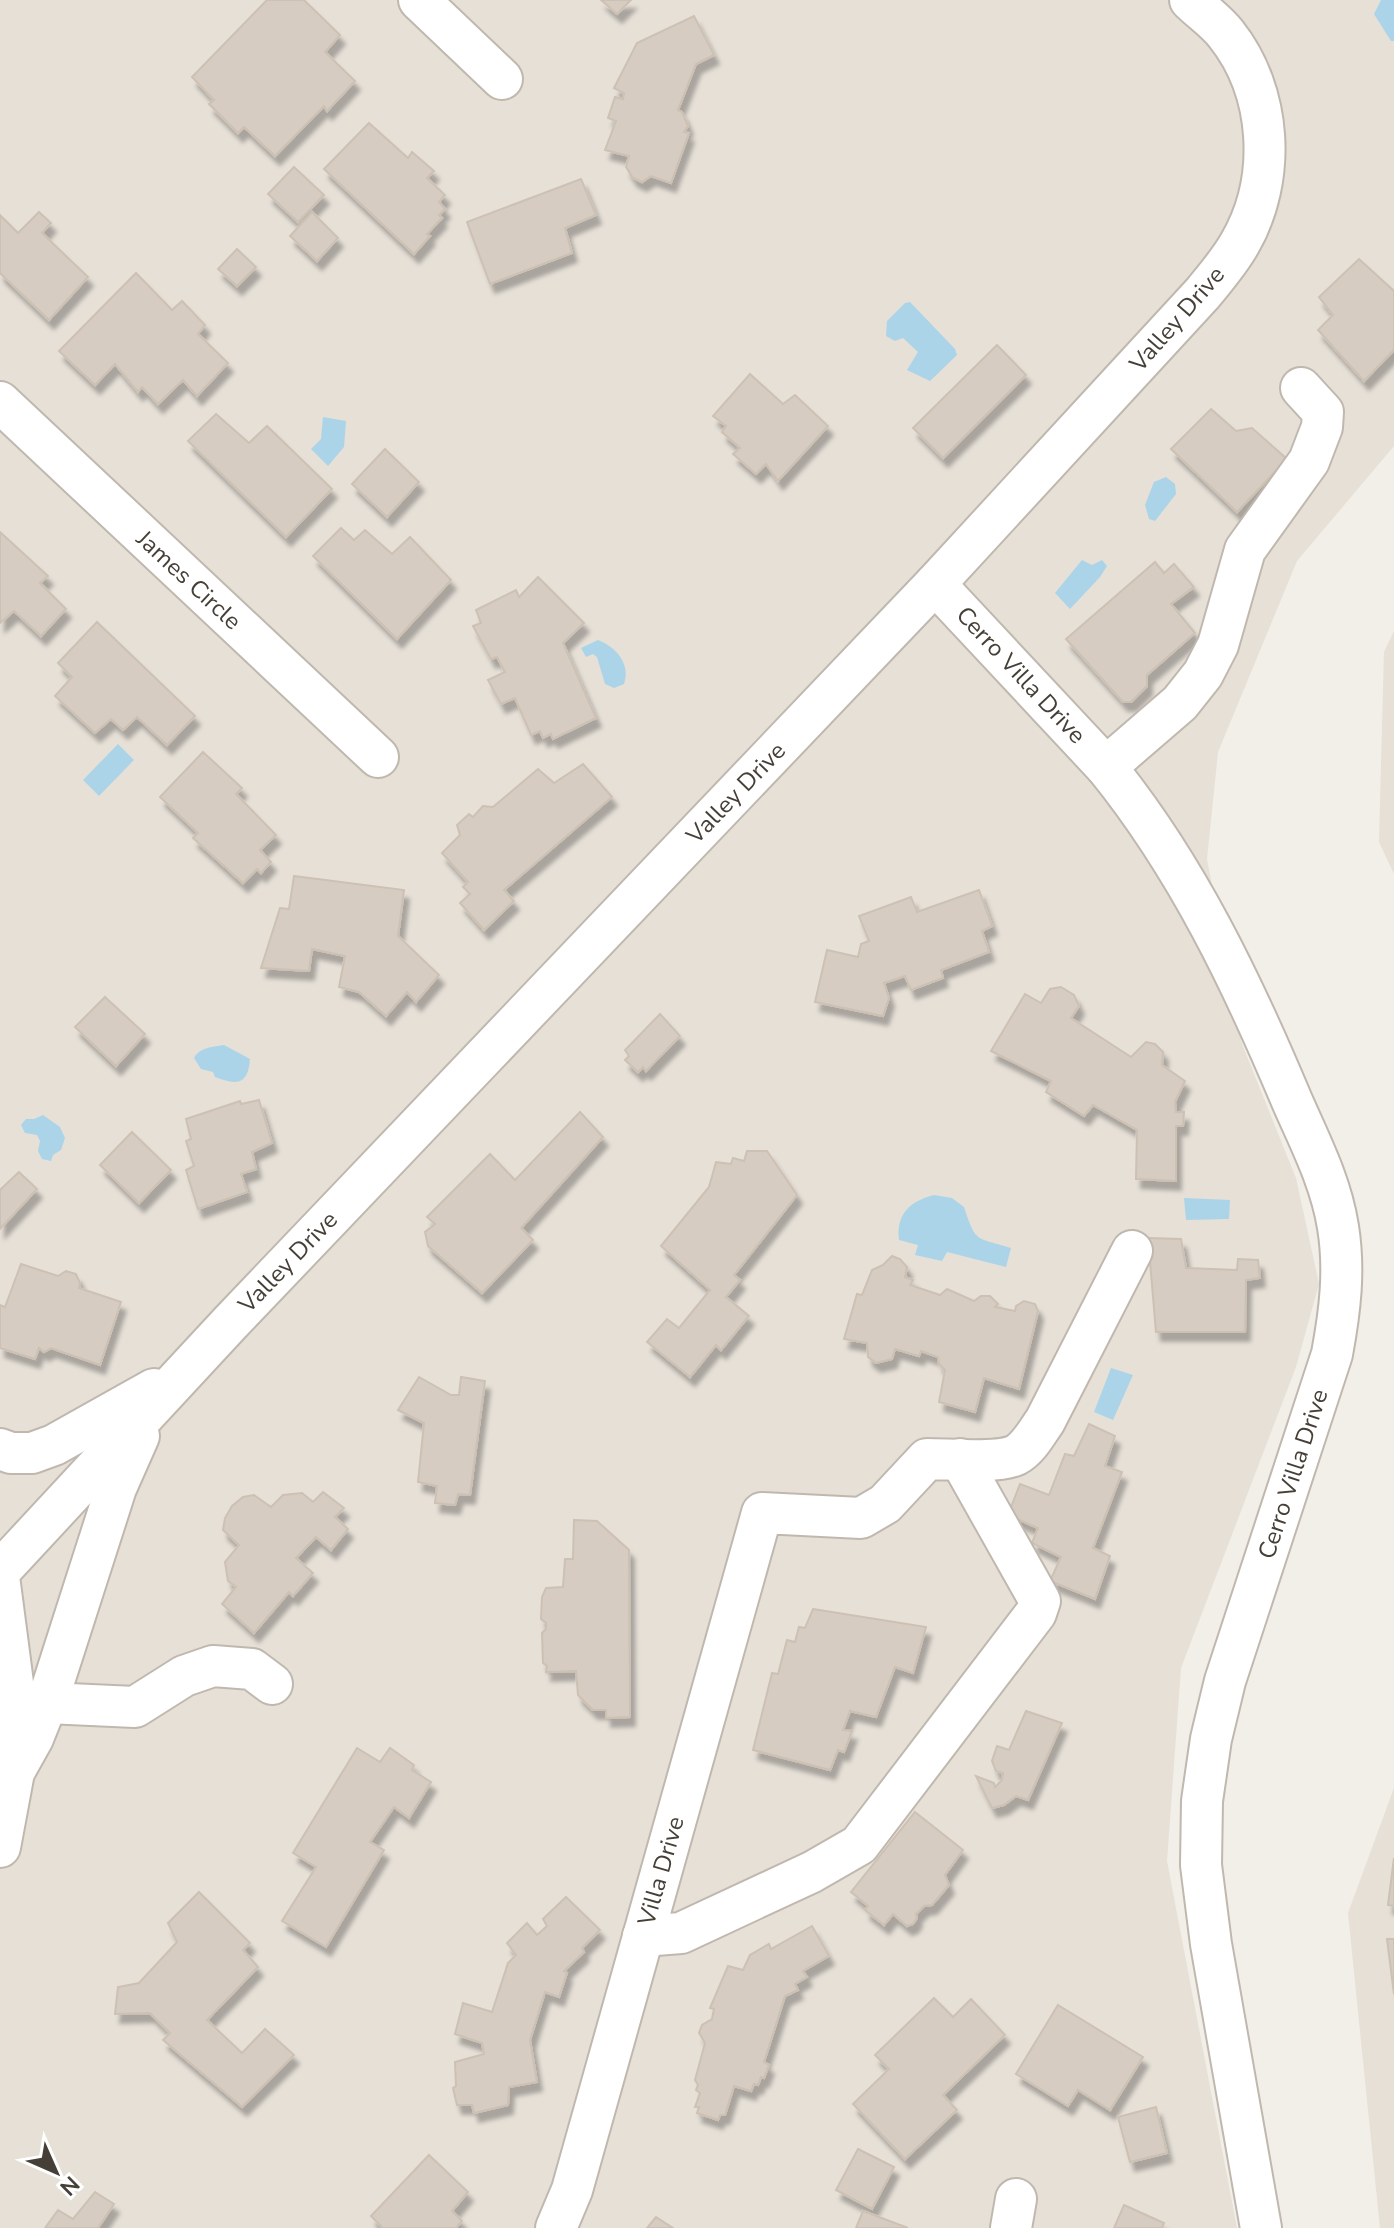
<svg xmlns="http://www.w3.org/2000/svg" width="1394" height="2228" font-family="'Nunito Sans',sans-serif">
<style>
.residential{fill:#e6e0d7}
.water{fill:#abd4e9}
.building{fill:#d6ccc2;stroke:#cdc1b3;stroke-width:2;filter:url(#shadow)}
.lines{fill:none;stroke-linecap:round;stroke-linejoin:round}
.minor-casing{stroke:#c0b8af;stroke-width:44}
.minor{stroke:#fff;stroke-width:40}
.labels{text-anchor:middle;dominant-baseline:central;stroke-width:6;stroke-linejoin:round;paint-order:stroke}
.street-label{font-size:24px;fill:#453f37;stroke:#fff}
</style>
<defs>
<filter id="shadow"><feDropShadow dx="5" dy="9" stdDeviation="2" flood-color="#0004"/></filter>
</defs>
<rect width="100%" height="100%" fill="#f2eee8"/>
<g class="residential">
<polygon points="0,0 1394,0 1394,446 1297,561 1218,752 1207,859 1242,1044 1296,1178 1319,1284 1296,1367 1181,1668 1167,1861 1237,2228 0,2228"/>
<polygon points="1394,631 1394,874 1379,842 1384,652"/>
<polygon points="1394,1788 1394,2228 1380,2228 1348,1913"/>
</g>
<g class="water">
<polygon points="1381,0 1394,0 1394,41 1391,41 1374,14"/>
<polygon points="910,302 955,349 957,355 930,381 907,370 918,352 903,338 895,341 886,336 887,321 905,303"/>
<polygon points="323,417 346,421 344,447 328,466 311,449 321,439"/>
<polygon points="1166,477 1175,484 1176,494 1155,521 1149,519 1145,505 1154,482"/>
<polygon points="1082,560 1092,565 1102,560 1107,566 1100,577 1070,609 1055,593"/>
<path d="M 598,640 C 616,647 631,664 624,684 L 614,688 L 605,684 L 597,657 L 593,654 L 586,657 L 581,648 Z"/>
<polygon points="118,744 134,760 99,796 83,780"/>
<path d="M 224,1045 L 250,1059 C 248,1086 236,1085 215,1077 L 213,1072 L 201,1069 L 194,1058 C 200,1047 213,1047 224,1045 Z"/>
<polygon points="43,1115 60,1127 65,1138 61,1150 53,1155 51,1161 42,1159 38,1151 40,1141 37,1135 25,1133 21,1125 26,1119 34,1119"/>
<path d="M 934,1195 L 952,1198 L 964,1207 C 976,1243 975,1237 1011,1248 L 1006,1267 L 947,1252 L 942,1261 L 915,1255 L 918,1245 L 899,1240 C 896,1214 910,1201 934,1195 Z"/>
<polygon points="1184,1198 1230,1200 1229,1219 1186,1220"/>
<polygon points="1111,1368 1133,1375 1113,1420 1094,1412"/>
</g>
<g class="building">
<polygon points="267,0 304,0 340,35 325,52 355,81 327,111 324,106 275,156 244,127 238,133 209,104 214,100 192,77"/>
<polygon points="601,0 631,0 617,14"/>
<polygon points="694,16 714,55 696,64 678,110 682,112 688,126 684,132 689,133 671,183 651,176 642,182 633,178 626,167 629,156 605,150 616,121 608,118 615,97 623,99 624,93 614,88 637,43"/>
<polygon points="369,123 408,158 412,152 434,171 427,178 445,195 439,202 445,209 439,215 442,218 427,234 430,236 414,254 324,169"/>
<polygon points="294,167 324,195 298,222 268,194"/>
<polygon points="581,179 596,215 565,228 572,253 490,284 467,222"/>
<polygon points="39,212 51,223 42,233 88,277 49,320 0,273 0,215 18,233"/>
<polygon points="312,212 338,238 317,261 290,236"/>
<polygon points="237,249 256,267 237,286 218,269"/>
<polygon points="1359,259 1394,291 1394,350 1364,381 1318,330 1333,315 1319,297"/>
<polygon points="136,273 172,310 182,301 205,325 198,334 228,363 197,396 183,380 158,404 142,387 138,392 115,364 95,385 59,351"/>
<polygon points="997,345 1026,375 943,458 913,428"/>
<polygon points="750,374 783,404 795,395 828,426 778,481 766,464 756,474 733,454 740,448 722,432 726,426 713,416"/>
<polygon points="1211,409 1236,431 1252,428 1287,459 1237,512 1171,449"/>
<polygon points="216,414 249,443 267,426 332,489 286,537 188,441"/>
<polygon points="385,449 419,482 387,517 352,484"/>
<polygon points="341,528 354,540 365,530 392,554 410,537 451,580 397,639 313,556"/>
<polygon points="0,532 48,576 40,583 66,609 41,636 14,611 0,623"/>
<polygon points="1155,562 1164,573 1174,564 1194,587 1171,604 1195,633 1147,675 1147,686 1131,702 1123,702 1066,639"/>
<polygon points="538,577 584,623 563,643 596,718 553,739 551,734 543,738 540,731 531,735 515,698 501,704 488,680 505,672 497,657 491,659 473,626 481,623 476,610 516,590 519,597"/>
<polygon points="97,622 195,716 167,745 137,717 123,730 111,719 95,733 55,696 72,677 58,663"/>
<polygon points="203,752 242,788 236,794 276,835 260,850 271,862 261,873 257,869 243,883 193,838 198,833 160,797"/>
<polygon points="583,764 612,797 504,890 514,901 484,930 460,903 470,894 463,887 468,882 442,853 460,835 457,825 469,814 473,817 483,806 493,807 538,769 554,783"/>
<polygon points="294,876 404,890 398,936 439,975 416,1002 407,992 386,1016 359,992 339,987 345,956 312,949 309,971 261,968 280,908 289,909"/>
<polygon points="979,890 992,926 982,931 989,952 941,970 943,978 911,990 905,976 884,983 889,998 883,1016 815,1002 827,950 858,957 861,944 869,941 859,916 911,897 917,912"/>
<polygon points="1061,987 1074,995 1079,1006 1071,1018 1131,1057 1146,1042 1155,1044 1163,1052 1162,1065 1185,1081 1175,1102 1176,1112 1184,1112 1183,1126 1176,1126 1176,1181 1136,1179 1137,1130 1093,1105 1084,1116 1046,1092 1051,1081 991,1051 1025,994 1041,1003 1050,989"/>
<polygon points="105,997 145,1034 116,1066 75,1027"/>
<polygon points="660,1014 680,1036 646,1071 643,1067 638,1072 625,1060 629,1056 625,1050"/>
<polygon points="259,1100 272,1143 252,1152 256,1169 241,1174 247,1192 198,1209 186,1170 194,1166 186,1141 191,1139 186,1119 240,1101 241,1104"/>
<polygon points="580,1112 603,1137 521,1228 533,1240 482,1293 428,1246 425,1232 435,1224 427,1217 490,1154 515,1180"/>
<polygon points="132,1132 171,1170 139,1203 100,1165"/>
<polygon points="747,1151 767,1151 797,1195 734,1275 740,1280 726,1297 749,1316 721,1350 716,1345 690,1377 647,1342 667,1319 679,1328 710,1290 661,1246 709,1187 716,1162 731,1164 733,1158 744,1161"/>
<polygon points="19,1172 37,1189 0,1229 0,1190"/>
<polygon points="1148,1238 1181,1239 1186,1268 1237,1270 1238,1259 1258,1260 1260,1278 1246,1280 1245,1332 1156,1332"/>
<polygon points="892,1256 900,1259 907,1267 905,1277 913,1280 910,1285 940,1295 947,1289 974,1301 981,1296 990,1296 998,1304 995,1307 1015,1311 1016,1306 1024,1301 1035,1304 1038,1311 1019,1389 984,1378 975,1412 939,1402 945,1370 939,1364 938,1357 921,1351 919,1356 895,1349 892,1359 876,1363 868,1357 867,1343 844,1339 857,1294 862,1295 872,1270 883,1265"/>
<polygon points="21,1264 58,1276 66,1271 76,1274 80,1283 79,1288 121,1302 100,1365 51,1348 44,1352 39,1348 35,1359 0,1348 0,1305 5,1307"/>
<polygon points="419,1377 451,1395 459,1395 461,1377 485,1381 470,1495 458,1494 455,1505 435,1503 437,1486 418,1482 424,1423 398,1410"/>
<polygon points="1089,1424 1115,1436 1105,1466 1122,1472 1093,1548 1110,1556 1095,1599 1050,1581 1061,1557 1032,1543 1038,1528 1008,1515 1020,1484 1049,1495 1065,1454 1074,1456"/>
<polygon points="323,1492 344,1508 335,1517 348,1529 331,1550 316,1537 296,1558 313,1573 293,1596 289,1592 254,1633 222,1604 236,1587 228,1581 225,1562 239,1545 223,1530 225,1518 232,1506 243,1497 254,1495 271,1507 283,1495 302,1493 313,1502"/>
<polygon points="574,1520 597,1521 629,1550 630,1717 606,1718 606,1710 593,1710 578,1695 576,1671 546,1672 547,1666 543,1663 542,1633 546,1629 546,1623 541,1619 542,1597 546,1588 563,1587 565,1559 573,1559"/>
<polygon points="813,1609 926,1627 913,1673 895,1667 876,1717 850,1711 843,1730 852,1731 844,1752 838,1750 830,1770 753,1750 772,1673 778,1674 787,1640 795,1642 799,1627 805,1628"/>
<polygon points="1026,1711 1062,1723 1028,1800 1016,1796 1004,1805 992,1808 976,1776 994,1783 995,1787 1002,1780 1003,1773 996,1771 992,1761 997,1746 1009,1750"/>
<polygon points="357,1748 380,1762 390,1748 414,1765 412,1770 431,1782 409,1818 394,1807 370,1842 384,1850 326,1947 282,1921 316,1867 293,1853"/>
<polygon points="915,1812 963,1850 945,1875 949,1885 932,1905 924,1906 916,1914 917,1918 913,1924 907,1926 893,1914 884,1925 865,1910 868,1906 851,1892"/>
<polygon points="1394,1858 1394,1906 1388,1905"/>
<polygon points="199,1892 250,1943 243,1950 258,1967 207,2020 242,2053 265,2029 294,2055 242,2107 163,2040 170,2033 150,2013 115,2014 118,1987 139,1983 177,1942 168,1923"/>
<polygon points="566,1897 600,1930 582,1948 584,1952 564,1971 567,1973 559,1997 545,1992 530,2040 537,2082 509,2087 508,2105 474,2113 472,2105 457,2105 453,2088 456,2086 455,2062 484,2054 482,2043 455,2034 463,2003 492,2012 508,1963 516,1955 507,1943 527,1923 537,1935 547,1926 543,1919"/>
<polygon points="812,1926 829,1956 803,1971 807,1977 795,1984 798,1990 785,1996 764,2062 769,2065 764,2078 761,2077 758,2085 754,2084 751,2091 734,2086 725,2115 720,2115 718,2120 697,2113 699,2107 695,2107 700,2093 696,2090 698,2085 695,2080 705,2043 699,2033 702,2025 712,2019 714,2009 710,2008 728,1966 743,1970 750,1955 769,1944 771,1949"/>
<polygon points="1387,1939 1394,1939 1394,1994"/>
<polygon points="934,1998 953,2017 971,1999 1005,2035 943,2095 957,2110 905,2159 853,2104 889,2069 875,2055"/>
<polygon points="1058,2005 1143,2057 1110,2110 1078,2090 1068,2106 1016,2074"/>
<polygon points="1156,2107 1167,2153 1130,2162 1118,2117"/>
<polygon points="858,2149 894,2167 872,2209 836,2190"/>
<polygon points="429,2155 468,2192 452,2211 462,2221 456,2228 383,2228 371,2216"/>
<polygon points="95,2192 114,2204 98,2228 45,2228 58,2210 73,2219"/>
<polygon points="1124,2205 1164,2223 1162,2228 1114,2228"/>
<polygon points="863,2211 908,2228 856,2228"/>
<polygon points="656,2217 673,2228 647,2228"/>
</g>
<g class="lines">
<g class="minor-casing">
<g id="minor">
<polyline points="419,0 502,79"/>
<polyline points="0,402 378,757"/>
<path d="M 935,584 L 1106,767 C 1187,867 1242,982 1292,1101 C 1310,1142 1331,1182 1338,1227 C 1345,1270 1340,1311 1332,1354 L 1225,1681 L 1211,1739 L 1202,1801 L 1201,1865 L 1211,1944 L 1261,2228"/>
<polyline points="1106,767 1180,703 1203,674 1218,645 1245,550 1309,461 1322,427 1323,412 1301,388"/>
<polyline points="0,1449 11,1453 32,1453 54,1445 154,1389"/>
<path d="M 0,1571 L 230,1323 L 935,584 L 1203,293 C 1216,277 1230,261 1240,243 C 1277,179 1272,92 1226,34 C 1216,21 1201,11 1190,0"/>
<polyline points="0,1584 16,1706 14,1772 0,1847"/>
<polyline points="47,1703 135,1707 184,1676 213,1666 252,1669 272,1684"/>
<polyline points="14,1772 33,1738 47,1703 116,1488 139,1436"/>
<polyline points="643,1936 681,1933 812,1872 859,1845 1036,1613 1040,1601 960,1459"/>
<path d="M 556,2228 L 572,2190 L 762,1513 L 861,1518 L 885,1504 L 927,1459 C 950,1459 997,1464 1016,1455 C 1029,1448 1037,1432 1045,1421 L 1132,1251"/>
<polyline points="1011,2228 1016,2199"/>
</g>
</g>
<use href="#minor" class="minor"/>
</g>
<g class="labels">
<g class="street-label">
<text transform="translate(1177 319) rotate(-49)">Valley Drive</text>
<text transform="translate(189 580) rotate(43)">James Circle</text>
<text transform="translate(1021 675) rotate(47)">Cerro Villa Drive</text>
<text transform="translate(736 793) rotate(-46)">Valley Drive</text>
<text transform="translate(288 1262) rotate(-46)">Valley Drive</text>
<text transform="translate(1293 1474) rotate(-72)">Cerro Villa Drive</text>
<text transform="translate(661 1871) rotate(-74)">Villa Drive</text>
</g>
</g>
<g transform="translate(56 2172) rotate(135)" stroke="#ffffff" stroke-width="6" paint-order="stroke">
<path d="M0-6L14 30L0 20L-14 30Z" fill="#453f37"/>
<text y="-12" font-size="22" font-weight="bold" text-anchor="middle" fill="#453f37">N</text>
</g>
</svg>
